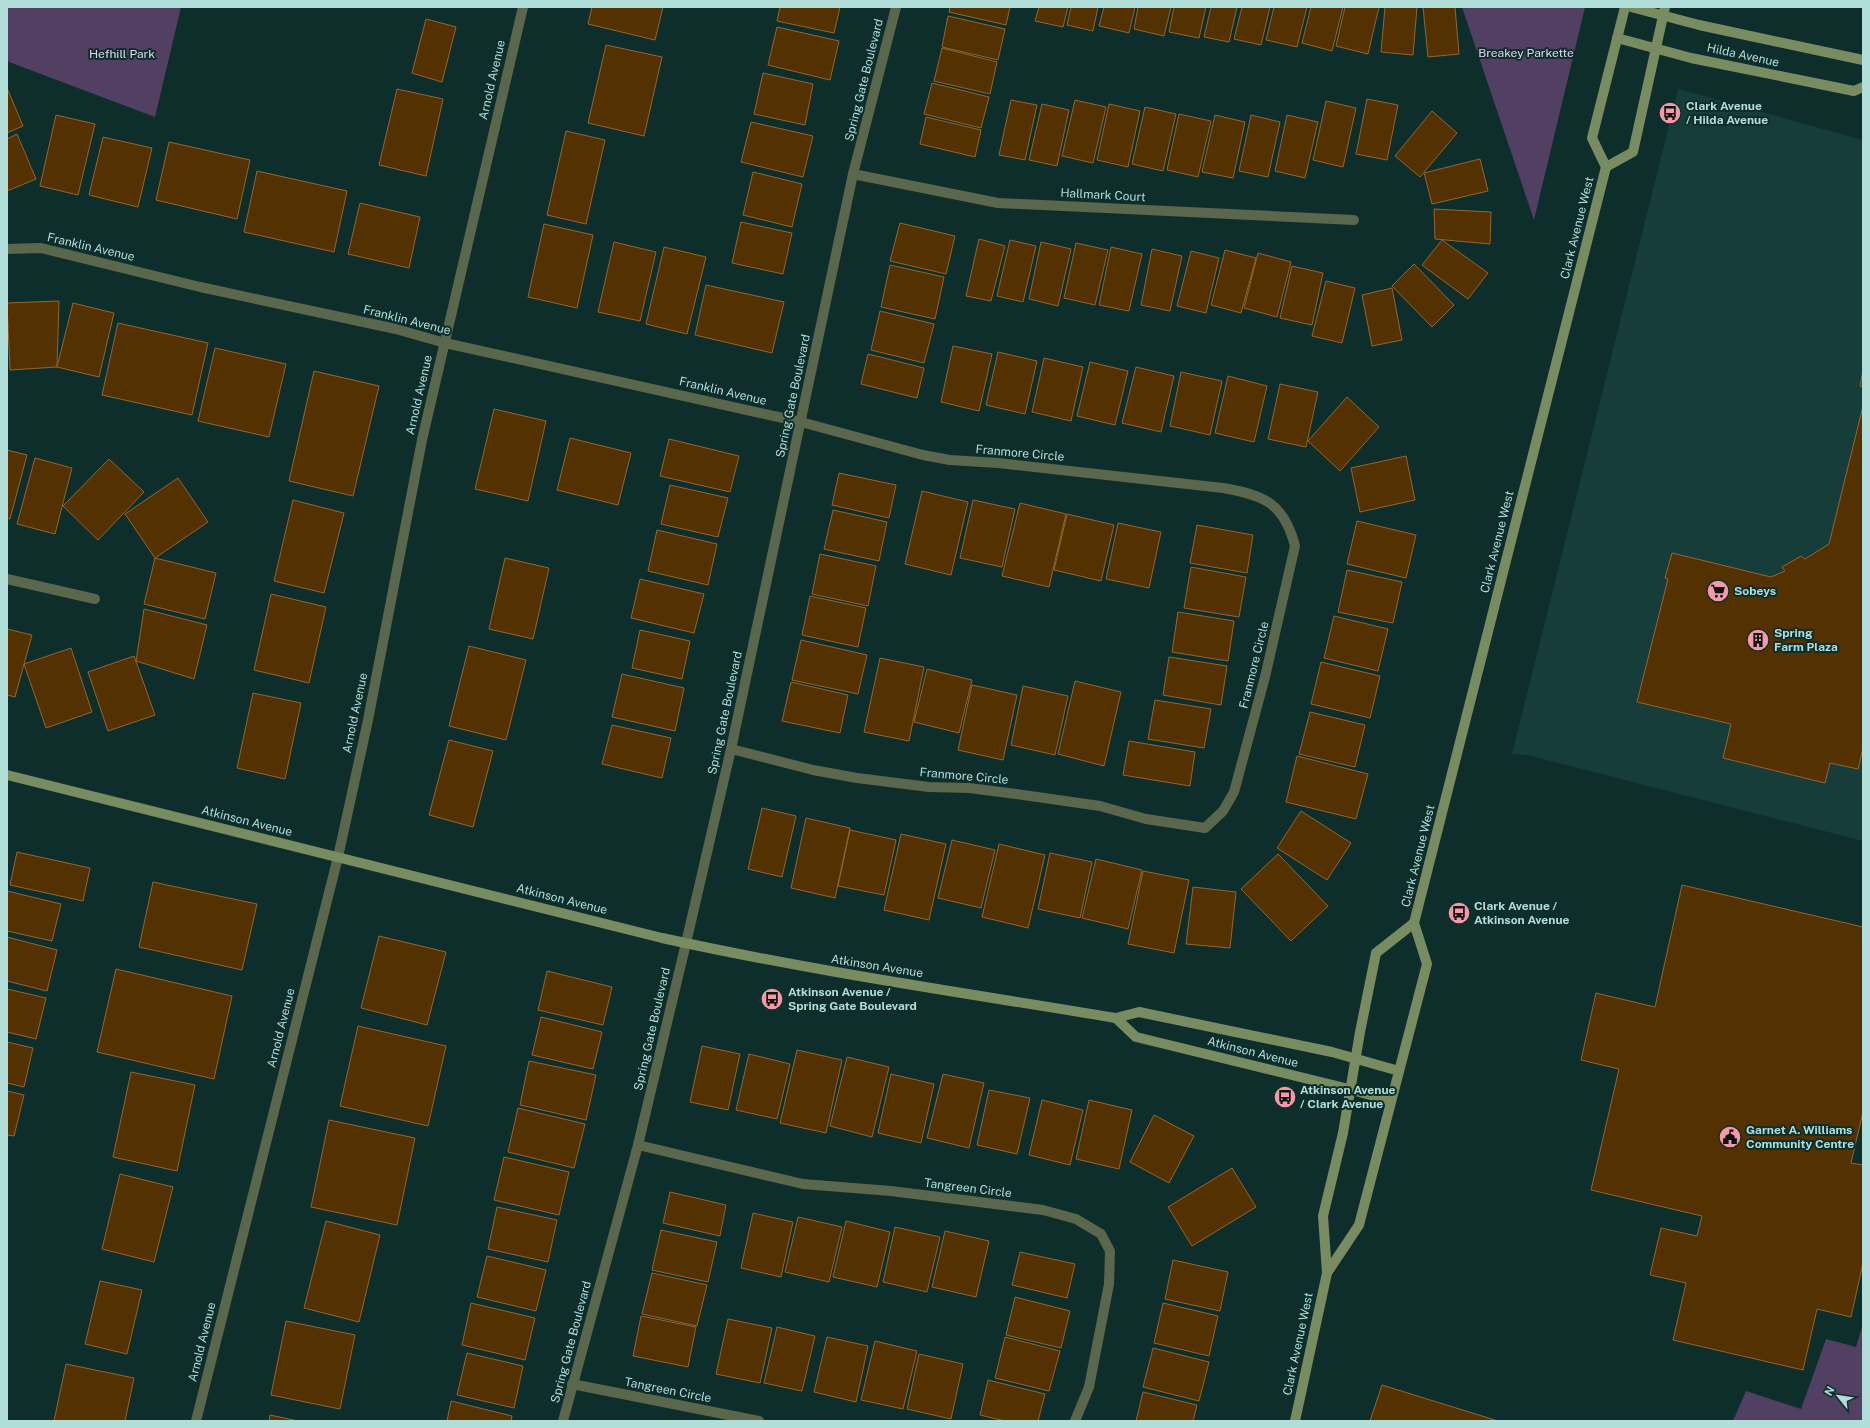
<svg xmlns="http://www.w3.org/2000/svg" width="1870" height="1428" font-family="'Public Sans',sans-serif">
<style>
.built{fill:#173d3a}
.green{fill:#524063}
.building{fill:#533101;stroke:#96662e}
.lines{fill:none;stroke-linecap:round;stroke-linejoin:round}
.street{stroke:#5b674d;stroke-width:10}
.secondary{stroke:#788b61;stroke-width:10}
.labels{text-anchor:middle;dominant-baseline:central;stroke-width:4;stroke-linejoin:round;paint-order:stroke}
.park-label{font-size:12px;fill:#e5d3f6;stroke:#0d2e2b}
.street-label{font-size:12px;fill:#b1ded9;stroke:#0d2e2b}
.poi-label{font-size:12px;font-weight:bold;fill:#b1ded9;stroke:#0d2e2b;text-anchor:start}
</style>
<rect width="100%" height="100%" fill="#0d2e2b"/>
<polygon class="built" points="1678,89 1863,140 1863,841 1527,755 1512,754"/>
<g class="green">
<polygon points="7,7 181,7 155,117 9,62 7,58"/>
<polygon points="1462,7 1585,7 1534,220"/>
<polygon points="1863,1324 1863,1421 1733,1421 1746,1391 1801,1409 1826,1339 1856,1347"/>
</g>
<g class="building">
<polygon points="592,7 663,7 655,40 588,24"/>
<polygon points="780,7 840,7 834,33 777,21"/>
<polygon points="950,7 1010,7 1006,25 949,12"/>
<polygon points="1039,7 1068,7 1063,27 1035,21"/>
<polygon points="1071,7 1098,7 1093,31 1067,25"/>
<polygon points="1104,7 1135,7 1129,33 1099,26"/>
<polygon points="1138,7 1171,7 1164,36 1134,29"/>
<polygon points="1174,7 1206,7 1199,38 1169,32"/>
<polygon points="1211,7 1237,7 1229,42 1204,37"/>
<polygon points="1242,7 1270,7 1261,45 1234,39"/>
<polygon points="1274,7 1307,7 1297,47 1266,40"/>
<polygon points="1311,7 1343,7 1332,51 1302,43"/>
<polygon points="1345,7 1379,7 1368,54 1336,46"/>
<polygon points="1385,7 1417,7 1413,55 1381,52"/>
<polygon points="1423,7 1455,7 1459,54 1428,57"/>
<polygon points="948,16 1005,29 998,60 942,47"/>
<polygon points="426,19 456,27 442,82 412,73"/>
<polygon points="777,27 839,41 830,80 768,65"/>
<polygon points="606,45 662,57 644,136 588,123"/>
<polygon points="942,48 997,62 990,94 934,81"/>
<polygon points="763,73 813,84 805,125 754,114"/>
<polygon points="932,83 989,97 981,128 924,114"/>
<polygon points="7,88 23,126 7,133"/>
<polygon points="397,89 443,99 426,176 379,165"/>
<polygon points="1367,99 1398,105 1387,160 1356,154"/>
<polygon points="1011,100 1037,105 1025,160 999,155"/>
<polygon points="1075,100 1106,107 1093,163 1062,156"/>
<polygon points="1326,101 1356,108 1343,167 1313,160"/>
<polygon points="1042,104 1069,110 1057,166 1029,160"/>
<polygon points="1109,104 1140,111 1128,167 1097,160"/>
<polygon points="1145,107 1176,114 1163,171 1132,164"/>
<polygon points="1432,111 1457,133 1420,177 1395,156"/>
<polygon points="1179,114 1211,121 1198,177 1167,170"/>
<polygon points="56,115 95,124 78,195 40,186"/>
<polygon points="1215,115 1245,122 1233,178 1202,172"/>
<polygon points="1251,115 1280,122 1268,177 1239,171"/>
<polygon points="1287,115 1318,122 1305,178 1275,171"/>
<polygon points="926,117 981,130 975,157 920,144"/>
<polygon points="751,122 813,136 803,177 741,162"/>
<polygon points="566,131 605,140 586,224 547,215"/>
<polygon points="17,134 36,179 7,191 7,139"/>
<polygon points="103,137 152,148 138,207 89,195"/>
<polygon points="169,142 250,160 237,219 156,200"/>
<polygon points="1480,159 1488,191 1432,204 1424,173"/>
<polygon points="257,171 347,191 334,252 244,232"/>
<polygon points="753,172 802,184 792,227 743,215"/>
<polygon points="360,203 420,217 409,268 348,254"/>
<polygon points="1434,209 1491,212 1490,244 1435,239"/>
<polygon points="741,222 792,233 783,274 732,263"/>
<polygon points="900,223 955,236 946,274 890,261"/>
<polygon points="544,224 593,235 577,308 528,297"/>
<polygon points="979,239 1005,246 991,301 966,296"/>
<polygon points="1010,240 1036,246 1023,302 997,296"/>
<polygon points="1442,240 1488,273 1468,299 1422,265"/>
<polygon points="614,242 656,252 640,321 598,312"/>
<polygon points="1041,242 1071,249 1058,306 1029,299"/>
<polygon points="1076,243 1108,250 1095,305 1064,298"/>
<polygon points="664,247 706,257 687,334 646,324"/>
<polygon points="1111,247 1142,254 1129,311 1099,305"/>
<polygon points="1152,249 1182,256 1170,311 1141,305"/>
<polygon points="1225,250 1256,258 1241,313 1211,305"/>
<polygon points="1191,251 1219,258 1206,313 1177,306"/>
<polygon points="1258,253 1291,262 1277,317 1244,308"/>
<polygon points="1414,264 1454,305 1432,327 1392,286"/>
<polygon points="890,265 944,277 935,319 881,307"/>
<polygon points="1292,266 1323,273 1312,325 1280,318"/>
<polygon points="1326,281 1355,288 1342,343 1312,336"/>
<polygon points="706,285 784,302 772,353 695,335"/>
<polygon points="1392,288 1402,340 1372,346 1362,295"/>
<polygon points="59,301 57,367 10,370 7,303"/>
<polygon points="73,303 114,313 99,377 57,367"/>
<polygon points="880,311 934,324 924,363 871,350"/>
<polygon points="118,323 208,343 192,415 102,395"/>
<polygon points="953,346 992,354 979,411 941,402"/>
<polygon points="215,348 286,364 269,437 198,421"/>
<polygon points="998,352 1037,361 1025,414 986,405"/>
<polygon points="868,354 924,368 917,398 861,384"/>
<polygon points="1044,358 1083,367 1071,421 1032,412"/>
<polygon points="1090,362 1128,371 1115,425 1077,416"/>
<polygon points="1136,367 1174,376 1161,432 1122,423"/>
<polygon points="314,371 379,386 353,496 289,481"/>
<polygon points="1863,371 1863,387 1860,386"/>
<polygon points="1181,372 1222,381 1210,435 1170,426"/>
<polygon points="1228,376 1267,386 1254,442 1215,433"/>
<polygon points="1280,384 1318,392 1306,447 1268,439"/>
<polygon points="1347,397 1379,427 1340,471 1308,441"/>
<polygon points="1863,406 1863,748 1858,769 1830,763 1825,783 1723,758 1731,724 1637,702 1668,579 1665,578 1672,553 1771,577 1785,571 1782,567 1801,556 1805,559 1829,544"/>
<polygon points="494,409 546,421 528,501 475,489"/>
<polygon points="570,438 631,453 618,505 557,490"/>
<polygon points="669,439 739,456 730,492 660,476"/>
<polygon points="7,450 27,455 10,519 7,518"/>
<polygon points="1406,456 1415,500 1360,512 1351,468"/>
<polygon points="35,458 72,468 55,534 17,524"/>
<polygon points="109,459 144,492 98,540 63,506"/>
<polygon points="839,473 896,485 889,518 832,505"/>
<polygon points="178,478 208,522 155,558 125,514"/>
<polygon points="670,485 728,498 718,537 661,524"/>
<polygon points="922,491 968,502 951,575 905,564"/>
<polygon points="293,500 344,513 324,593 274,581"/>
<polygon points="973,500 1015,509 1002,567 960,558"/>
<polygon points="1020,503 1066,514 1049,587 1002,576"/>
<polygon points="833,510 887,522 879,561 824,549"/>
<polygon points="1067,514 1114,525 1101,581 1054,570"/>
<polygon points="1357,521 1416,535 1406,578 1347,564"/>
<polygon points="1118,523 1161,532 1149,588 1106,579"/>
<polygon points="1197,525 1253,535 1247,573 1190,563"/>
<polygon points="657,530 717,544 708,585 648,571"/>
<polygon points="820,554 876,566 868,606 812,594"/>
<polygon points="155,558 216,573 205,619 144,604"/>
<polygon points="505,558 549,568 533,639 489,629"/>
<polygon points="1191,567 1246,577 1239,617 1184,608"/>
<polygon points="1347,570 1402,582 1393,623 1338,612"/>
<polygon points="640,579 704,594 694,633 631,618"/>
<polygon points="271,594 326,607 309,683 254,670"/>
<polygon points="810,596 866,608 858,647 802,635"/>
<polygon points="144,609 207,625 194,679 136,661"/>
<polygon points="1178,612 1234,621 1228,661 1172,652"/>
<polygon points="1334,616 1388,629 1378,671 1324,658"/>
<polygon points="7,629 32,635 15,697 7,695"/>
<polygon points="640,630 690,641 682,679 632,668"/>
<polygon points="801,640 867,655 858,694 792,680"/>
<polygon points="469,646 526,660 506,740 449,726"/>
<polygon points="71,648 92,712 46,728 24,664"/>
<polygon points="134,656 155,715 108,731 88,672"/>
<polygon points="1169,657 1227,666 1221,705 1163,695"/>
<polygon points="880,658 924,667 909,741 864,732"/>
<polygon points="1321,662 1380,676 1370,718 1311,704"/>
<polygon points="927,669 972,680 959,733 914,722"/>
<polygon points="622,674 684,688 675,731 612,717"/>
<polygon points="1075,681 1121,692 1104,766 1058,754"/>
<polygon points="791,682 848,695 840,733 782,721"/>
<polygon points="972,685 1017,695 1003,760 958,750"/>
<polygon points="1023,686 1068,696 1055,755 1011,745"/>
<polygon points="253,693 301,703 285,779 237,768"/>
<polygon points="1155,700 1211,709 1204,748 1148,739"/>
<polygon points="1310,712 1365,725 1355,767 1299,754"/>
<polygon points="612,725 671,738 662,778 602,764"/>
<polygon points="449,740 493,751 473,827 429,815"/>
<polygon points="1129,741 1195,752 1190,786 1123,775"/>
<polygon points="1297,756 1368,774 1356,819 1286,802"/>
<polygon points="762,808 796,816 782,877 748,869"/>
<polygon points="1301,811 1351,843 1327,880 1277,848"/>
<polygon points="806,818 850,828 835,898 791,888"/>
<polygon points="850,830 896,840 884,895 838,886"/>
<polygon points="901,834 946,844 929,920 884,910"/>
<polygon points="952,840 995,850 981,908 938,898"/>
<polygon points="999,844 1045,855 1028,928 982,917"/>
<polygon points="17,852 90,868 83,901 10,885"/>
<polygon points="1050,853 1092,862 1080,918 1038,909"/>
<polygon points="1278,854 1328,906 1291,941 1241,889"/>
<polygon points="1096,859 1142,870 1128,929 1082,918"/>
<polygon points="1143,871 1189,880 1174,953 1128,944"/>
<polygon points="153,882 257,904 242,970 139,947"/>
<polygon points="1682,885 1863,927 1863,1112 1851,1163 1863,1165 1863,1263 1851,1317 1817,1309 1803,1370 1673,1340 1686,1283 1650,1275 1661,1228 1697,1236 1702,1216 1591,1190 1619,1069 1581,1060 1596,993 1655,1007"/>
<polygon points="1193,887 1236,892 1230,948 1186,944"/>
<polygon points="7,891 61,904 52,941 7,931"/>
<polygon points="379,936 446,952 427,1025 361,1008"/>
<polygon points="7,937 57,950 47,991 7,981"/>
<polygon points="116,969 232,996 214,1079 97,1052"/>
<polygon points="547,971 612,987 603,1025 538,1010"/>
<polygon points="7,989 46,998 36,1039 7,1032"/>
<polygon points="541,1017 602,1032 593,1069 532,1055"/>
<polygon points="358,1026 446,1046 428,1126 340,1106"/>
<polygon points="7,1042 33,1048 24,1087 7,1083"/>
<polygon points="702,1046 740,1054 728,1110 690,1102"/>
<polygon points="797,1050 842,1060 826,1133 780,1123"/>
<polygon points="749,1054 790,1064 777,1119 736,1110"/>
<polygon points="847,1057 889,1067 872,1137 830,1126"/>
<polygon points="529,1061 596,1075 586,1120 520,1105"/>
<polygon points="131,1072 195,1085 177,1171 113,1157"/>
<polygon points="891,1074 934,1084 921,1143 878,1133"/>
<polygon points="943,1074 984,1083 969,1148 927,1138"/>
<polygon points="989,1090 1030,1098 1017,1154 977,1145"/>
<polygon points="7,1091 24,1095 14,1136 7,1135"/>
<polygon points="1042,1100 1083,1110 1070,1165 1029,1155"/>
<polygon points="1089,1100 1132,1110 1119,1169 1076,1159"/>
<polygon points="518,1108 585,1124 574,1168 508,1152"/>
<polygon points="1154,1115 1194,1136 1169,1183 1130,1162"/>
<polygon points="329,1120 415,1138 397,1225 311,1207"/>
<polygon points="504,1157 569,1172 559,1215 494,1200"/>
<polygon points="1232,1168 1256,1207 1192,1246 1168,1207"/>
<polygon points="120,1174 173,1187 154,1262 102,1249"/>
<polygon points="670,1192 726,1205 720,1236 663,1223"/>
<polygon points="497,1207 557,1220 548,1262 488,1249"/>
<polygon points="753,1213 793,1222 781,1277 741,1268"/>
<polygon points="798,1217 842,1227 829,1282 785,1272"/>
<polygon points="326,1221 380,1235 359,1322 304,1308"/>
<polygon points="846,1221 890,1232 877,1287 833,1277"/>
<polygon points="895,1227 940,1237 927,1292 883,1282"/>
<polygon points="661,1230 717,1242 708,1282 652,1270"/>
<polygon points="945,1231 989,1241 976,1297 932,1287"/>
<polygon points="1020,1252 1075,1264 1067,1298 1012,1285"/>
<polygon points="487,1256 546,1270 536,1311 477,1297"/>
<polygon points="1173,1260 1228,1272 1220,1311 1165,1299"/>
<polygon points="652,1273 707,1285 697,1326 642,1314"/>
<polygon points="100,1281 142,1290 127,1354 85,1344"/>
<polygon points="1015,1297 1070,1311 1061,1348 1006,1335"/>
<polygon points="471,1303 535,1318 525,1360 462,1345"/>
<polygon points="1163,1303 1218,1316 1209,1356 1154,1343"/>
<polygon points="641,1316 696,1327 688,1367 633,1356"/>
<polygon points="728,1319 772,1328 760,1383 716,1374"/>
<polygon points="286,1321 355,1335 340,1409 271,1395"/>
<polygon points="777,1327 815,1336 802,1391 764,1383"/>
<polygon points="827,1337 868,1346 856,1402 814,1392"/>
<polygon points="1005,1337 1060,1351 1049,1391 995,1378"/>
<polygon points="875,1341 917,1351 903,1409 861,1400"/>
<polygon points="1153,1348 1209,1362 1199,1401 1143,1387"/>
<polygon points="467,1353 523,1366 514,1408 457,1395"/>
<polygon points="919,1354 963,1364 951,1419 907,1409"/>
<polygon points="66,1364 134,1378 125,1421 54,1421"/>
<polygon points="988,1380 1045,1394 1038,1421 1005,1421 980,1415"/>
<polygon points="1382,1385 1498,1421 1370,1421"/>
<polygon points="1143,1392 1197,1405 1193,1421 1136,1421"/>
<polygon points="451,1401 512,1416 511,1421 447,1421"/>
<polygon points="270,1415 298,1421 269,1421"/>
</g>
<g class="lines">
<g class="street">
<polyline points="853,174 998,203 1354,220"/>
<path d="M 7,249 L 41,248 L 200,287 L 396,329 L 445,343 L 801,422 L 923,455 L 950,460 L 998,463 L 1223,488 C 1264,495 1284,503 1295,546 L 1265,677 L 1234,792 L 1223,811 L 1205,828 L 1146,819 L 1100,806 L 1016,794 L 969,788 L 929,787 L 857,778 L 813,770 L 731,749"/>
<polyline points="7,579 95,599"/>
<polyline points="638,1145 803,1184 891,1191 1043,1210 1076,1219 1101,1234 1110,1251 1109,1284 1089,1387 1075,1421"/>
<polyline points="572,1384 759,1421"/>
<polyline points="196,1421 338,857 368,720 422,440 523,7"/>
<polyline points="563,1421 638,1145 686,943 731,749 853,174 896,7"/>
</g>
<g class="secondary">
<polyline points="1631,7 1699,25 1863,60"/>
<polyline points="1617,38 1691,58 1854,91 1863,87"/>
<polyline points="1606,167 1633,152 1665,7"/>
<path d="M 7,775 L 662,938 C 812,971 965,993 1116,1018 L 1139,1012 L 1332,1052 L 1399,1071"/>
<polyline points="1116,1018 1136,1037 1349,1089 1391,1101"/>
<polyline points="1327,1273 1359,1225 1427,964 1414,923 1606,167 1592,138 1625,7"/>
<polyline points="1295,1421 1327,1273 1323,1216 1343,1133 1360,1032 1376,953 1414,923"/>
</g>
</g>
<defs>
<g id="bus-disc" transform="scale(1.15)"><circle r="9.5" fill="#f39aaa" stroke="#0d2e2b"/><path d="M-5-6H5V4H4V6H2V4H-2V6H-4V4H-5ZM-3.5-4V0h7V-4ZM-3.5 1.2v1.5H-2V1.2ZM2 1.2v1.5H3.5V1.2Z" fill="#111"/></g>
<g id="supermarket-disc" transform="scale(1.15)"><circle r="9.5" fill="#f39aaa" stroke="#0d2e2b"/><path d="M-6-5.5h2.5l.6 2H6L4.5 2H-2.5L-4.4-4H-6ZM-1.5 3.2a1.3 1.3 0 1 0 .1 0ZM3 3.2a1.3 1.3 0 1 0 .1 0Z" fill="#111"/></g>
<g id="building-disc" transform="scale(1.15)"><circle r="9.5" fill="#f39aaa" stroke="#0d2e2b"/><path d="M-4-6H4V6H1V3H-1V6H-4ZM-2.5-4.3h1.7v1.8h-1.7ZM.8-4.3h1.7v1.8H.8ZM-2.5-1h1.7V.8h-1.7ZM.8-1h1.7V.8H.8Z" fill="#111"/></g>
<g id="civic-disc" transform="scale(1.15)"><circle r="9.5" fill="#f39aaa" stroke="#0d2e2b"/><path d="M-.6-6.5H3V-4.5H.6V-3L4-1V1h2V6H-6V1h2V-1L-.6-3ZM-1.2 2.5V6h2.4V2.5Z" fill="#111"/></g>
</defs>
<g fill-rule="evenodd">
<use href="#bus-disc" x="1670" y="113"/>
<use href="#supermarket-disc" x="1718" y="591"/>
<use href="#building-disc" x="1758" y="640"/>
<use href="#bus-disc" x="1459" y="913"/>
<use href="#bus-disc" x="772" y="999"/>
<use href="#bus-disc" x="1285" y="1097"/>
<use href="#civic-disc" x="1730" y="1137"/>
</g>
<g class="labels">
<g class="park-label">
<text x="1526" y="53">Breakey Parkette</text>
<text x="122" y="54">Hefhill Park</text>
</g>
<g class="street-label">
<text transform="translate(1743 55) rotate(12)">Hilda Avenue</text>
<text transform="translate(492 80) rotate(-77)">Arnold Avenue</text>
<text transform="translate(864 80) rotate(-76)">Spring Gate Boulevard</text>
<text transform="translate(1103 195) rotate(3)">Hallmark Court</text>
<text transform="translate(1577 228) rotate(-76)">Clark Avenue West</text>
<text transform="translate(91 247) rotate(13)">Franklin Avenue</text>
<text transform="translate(407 320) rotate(14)">Franklin Avenue</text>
<text transform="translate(723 391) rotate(13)">Franklin Avenue</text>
<text transform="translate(419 395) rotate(-77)">Arnold Avenue</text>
<text transform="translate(793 396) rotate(-78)">Spring Gate Boulevard</text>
<text transform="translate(1020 453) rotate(5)">Franmore Circle</text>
<text transform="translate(1497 542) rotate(-76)">Clark Avenue West</text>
<text transform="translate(1254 665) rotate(-76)">Franmore Circle</text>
<text transform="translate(355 713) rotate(-78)">Arnold Avenue</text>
<text transform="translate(725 713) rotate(-78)">Spring Gate Boulevard</text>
<text transform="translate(964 776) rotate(5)">Franmore Circle</text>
<text transform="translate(247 821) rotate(14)">Atkinson Avenue</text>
<text transform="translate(1418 856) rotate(-76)">Clark Avenue West</text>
<text transform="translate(562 899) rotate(14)">Atkinson Avenue</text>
<text transform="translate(877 966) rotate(9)">Atkinson Avenue</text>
<text transform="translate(281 1028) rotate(-76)">Arnold Avenue</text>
<text transform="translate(652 1029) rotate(-77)">Spring Gate Boulevard</text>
<text transform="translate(1253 1052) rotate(14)">Atkinson Avenue</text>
<text transform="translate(968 1188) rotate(7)">Tangreen Circle</text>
<text transform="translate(202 1342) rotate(-76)">Arnold Avenue</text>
<text transform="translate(571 1342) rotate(-75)">Spring Gate Boulevard</text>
<text transform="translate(1298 1344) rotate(-78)">Clark Avenue West</text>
<text transform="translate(668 1390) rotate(11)">Tangreen Circle</text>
</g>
<g class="poi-label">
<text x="1686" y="106">Clark Avenue<tspan x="1686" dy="14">/ Hilda Avenue</tspan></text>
<text x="1734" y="591">Sobeys</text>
<text x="1774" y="633">Spring<tspan x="1774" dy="14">Farm Plaza</tspan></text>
<text x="1474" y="906">Clark Avenue /<tspan x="1474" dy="14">Atkinson Avenue</tspan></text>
<text x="788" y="992">Atkinson Avenue /<tspan x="788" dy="14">Spring Gate Boulevard</tspan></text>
<text x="1300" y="1090">Atkinson Avenue<tspan x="1300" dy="14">/ Clark Avenue</tspan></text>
<text x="1746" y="1130">Garnet A. Williams<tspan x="1746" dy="14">Community Centre</tspan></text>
</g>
</g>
<rect width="1870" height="1428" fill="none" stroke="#b1ded9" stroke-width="16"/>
<g transform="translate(1838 1396) rotate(300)" stroke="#0d2e2b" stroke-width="3" paint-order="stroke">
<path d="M0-3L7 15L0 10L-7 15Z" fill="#b1ded9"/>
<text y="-6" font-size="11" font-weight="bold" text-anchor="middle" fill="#b1ded9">N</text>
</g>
</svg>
